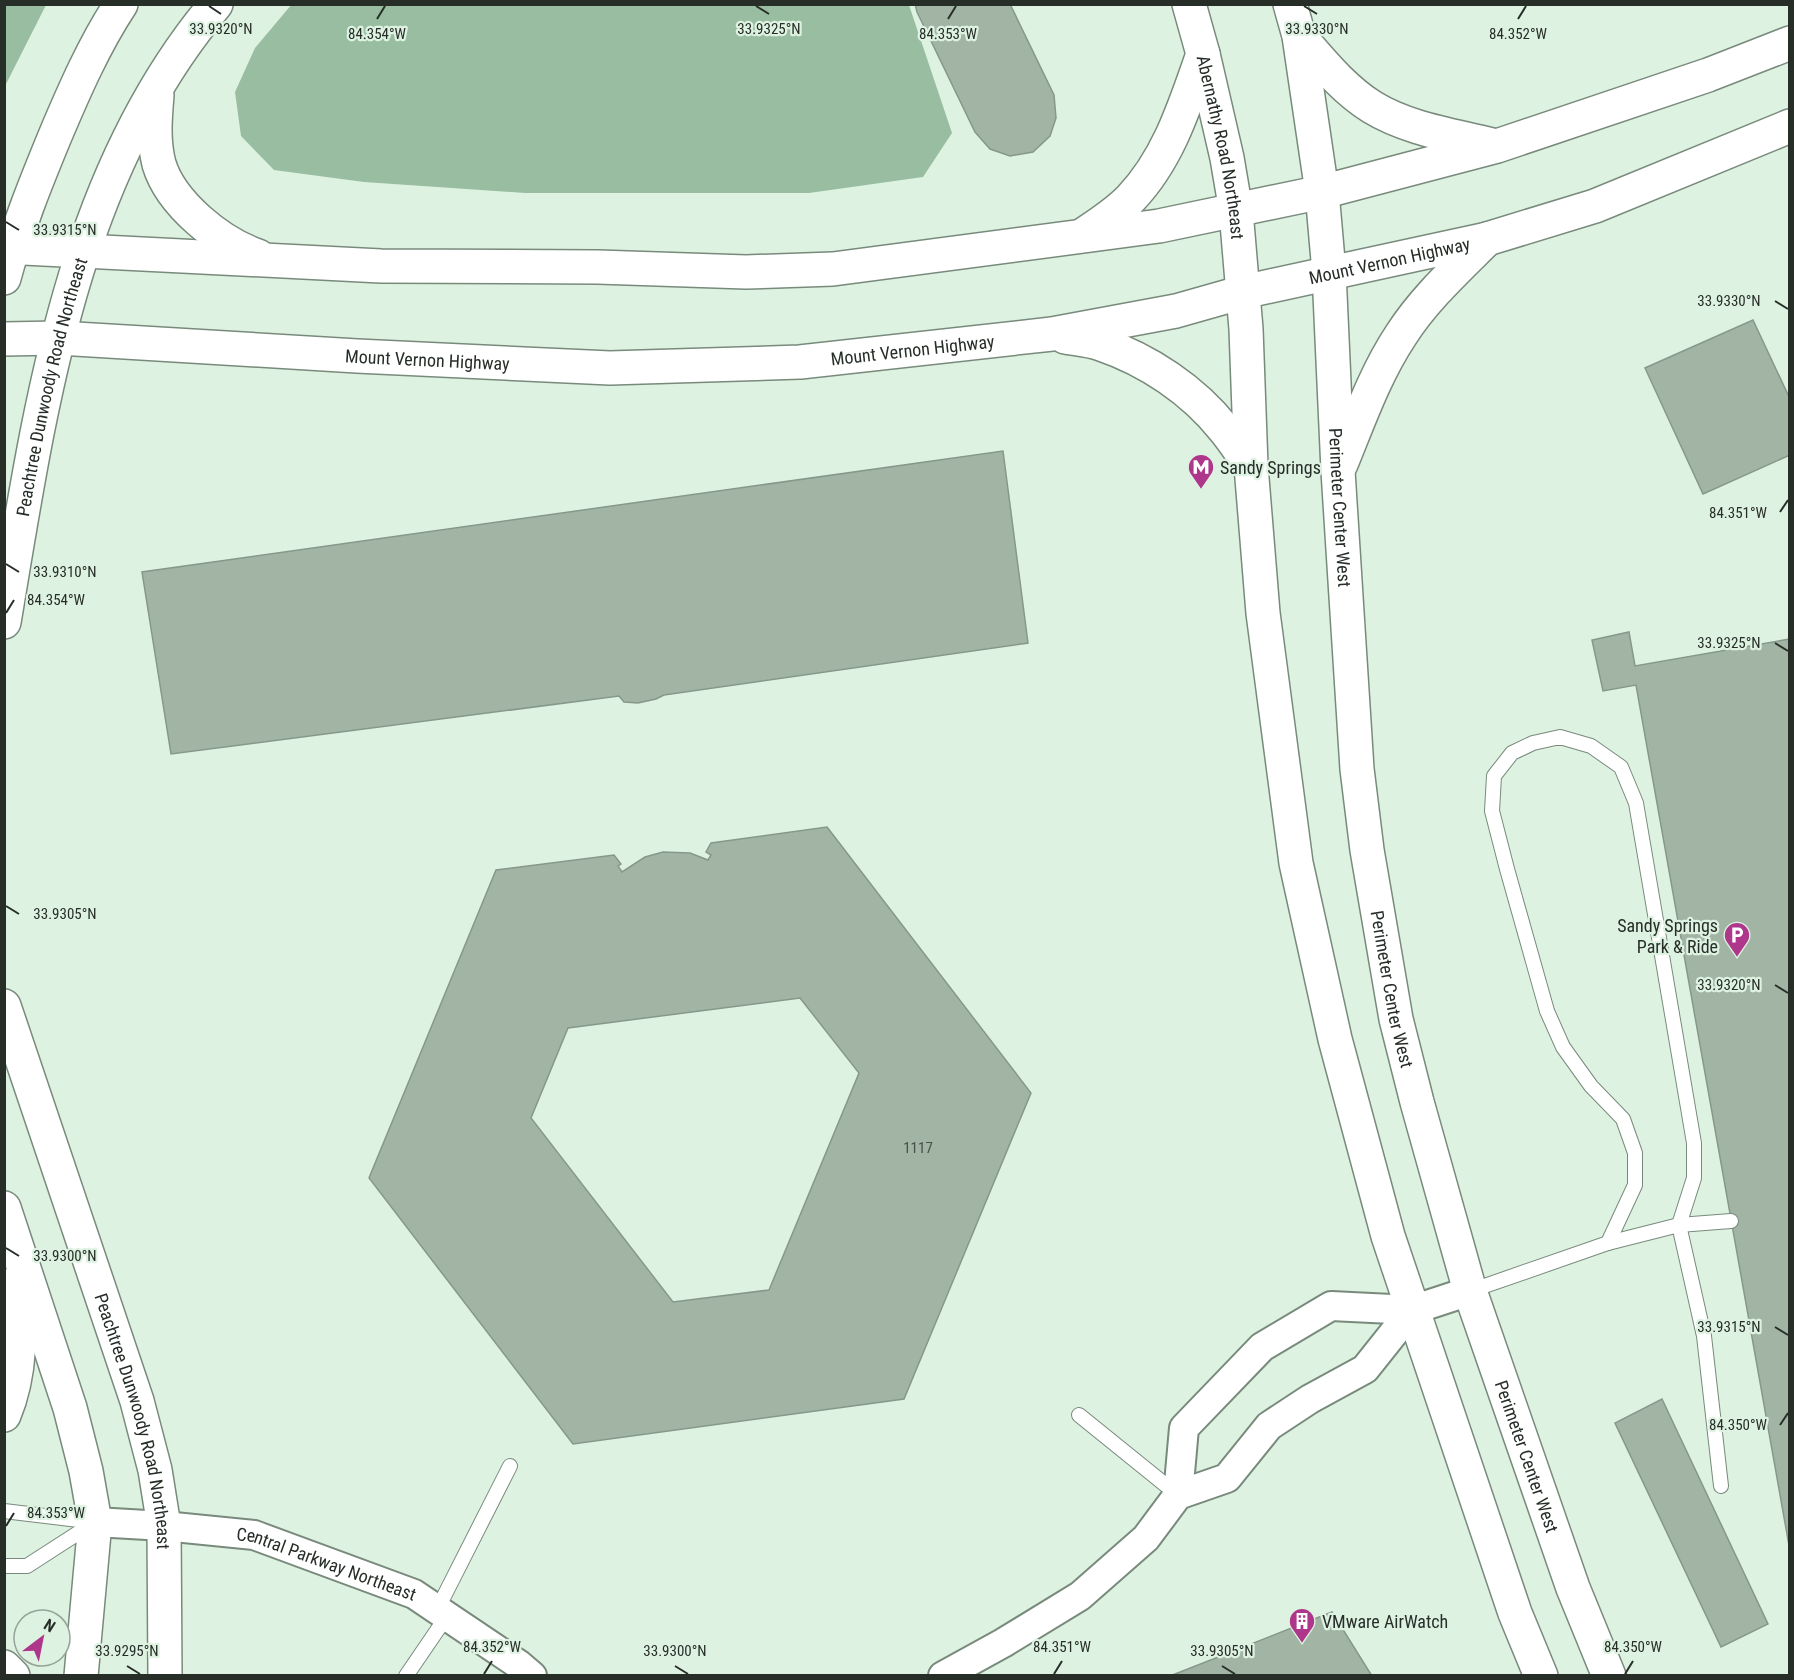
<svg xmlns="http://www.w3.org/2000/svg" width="1794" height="1680" font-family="'Roboto Condensed',sans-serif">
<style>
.forest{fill:#98bda0}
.building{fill:#a2b5a5;stroke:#86988a;stroke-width:1.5;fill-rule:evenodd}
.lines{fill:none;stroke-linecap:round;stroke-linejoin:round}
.lane-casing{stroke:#788a7c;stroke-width:16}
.street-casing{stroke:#788a7c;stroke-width:32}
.secondary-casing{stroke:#788a7c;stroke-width:36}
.lane{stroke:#fff;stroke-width:14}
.street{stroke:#fff;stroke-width:28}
.secondary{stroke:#fff;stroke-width:33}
.ticks{fill:none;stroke:#272e28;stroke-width:2}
.labels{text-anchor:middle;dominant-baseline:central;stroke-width:4.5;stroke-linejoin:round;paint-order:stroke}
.number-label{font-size:15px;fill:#465047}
.street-label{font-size:18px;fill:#272e28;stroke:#def2e1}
.poi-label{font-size:18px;fill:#272e28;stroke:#def2e1;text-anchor:start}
.ticks-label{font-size:15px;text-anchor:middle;fill:#272e28;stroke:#def2e1;stroke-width:4.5;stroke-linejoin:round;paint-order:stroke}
</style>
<rect width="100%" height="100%" fill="#def2e1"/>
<g class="forest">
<polygon points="5,4 46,5 5,86 4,5"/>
<polygon points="292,4 909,5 952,133 923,177 809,193 525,193 364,182 274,170 241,136 235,92 255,48"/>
</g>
<g class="building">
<polygon points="915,4 1010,4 1054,95 1056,118 1050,136 1033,152 1010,156 990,149 975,132 917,12"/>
<polygon points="1753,320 1790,399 1790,455 1703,494 1645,368"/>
<polygon points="1003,451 1028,643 664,695 656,699 638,703 624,702 619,696 171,754 142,572"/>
<polygon points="1629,632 1635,666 1790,639 1790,1551 1636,685 1603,691 1592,640"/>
<path d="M 827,827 L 1031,1093 L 904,1399 L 573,1444 L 369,1178 L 496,870 L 614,855 L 621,864 L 618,866 L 622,872 L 645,857 L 663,852 L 690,853 L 708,860 L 711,855 L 706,852 L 711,843 ZM 800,998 L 859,1073 L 769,1290 L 673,1302 L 531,1118 L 568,1028 Z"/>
<polygon points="1662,1399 1768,1624 1721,1647 1615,1423"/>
<polygon points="1332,1612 1372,1676 1170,1676"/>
</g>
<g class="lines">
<g class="lane-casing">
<g id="lane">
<polyline points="1608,1243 1635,1185 1635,1153 1623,1119 1591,1086 1563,1047 1547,1011 1507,869 1492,811 1494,776 1512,753 1533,743 1560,737 1591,746 1621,767 1636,803 1694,1143 1694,1178 1679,1225 1704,1336 1721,1486"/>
<polyline points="1470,1291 1608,1243 1679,1225 1731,1221"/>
<polyline points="1079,1415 1178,1495"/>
<polyline points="4,1511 95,1522"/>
<polyline points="4,1566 27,1566 92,1524"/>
<polyline points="437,1610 510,1466"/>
<polyline points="406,1676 447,1616"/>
</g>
</g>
<g class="street-casing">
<g id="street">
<polyline points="1178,1495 1184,1428 1262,1347 1331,1306 1412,1310"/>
<path id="s1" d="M 95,1522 L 164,1526 L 254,1535 L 414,1594 L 518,1664 L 532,1676"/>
<polyline points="943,1676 1003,1643 1080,1596 1146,1538 1178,1495 1227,1478 1269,1426 1310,1399 1365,1369 1412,1310 1470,1291"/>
</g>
</g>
<g class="secondary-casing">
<g id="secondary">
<path id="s2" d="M 1189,4 L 1203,54 L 1227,158 L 1236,211 L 1246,329 L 1251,466 L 1263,613 L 1296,863 L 1335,1039 L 1388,1236 L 1515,1613 L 1541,1676"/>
<path id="s3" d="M 1290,4 L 1299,36 L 1322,192 L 1329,272 L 1338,471 L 1357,769 L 1367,850 L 1396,1019 L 1417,1102 L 1470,1291 L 1573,1588 L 1609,1676"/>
<path d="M 1299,36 C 1321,61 1343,89 1372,107 C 1408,129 1452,135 1492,145"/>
<path d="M 157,95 C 155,118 153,141 159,164 C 171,204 220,243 258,256"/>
<path d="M 1083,235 C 1099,224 1117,213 1131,198 C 1169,158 1185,105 1203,54"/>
<polyline points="4,247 381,266 598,267 746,272 833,269 1159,226 1322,192 1497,146 1708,75 1790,43"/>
<path d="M 4,278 C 17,229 36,182 55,136 C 74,91 94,45 121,4"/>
<path d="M 1065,337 C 1077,339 1090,340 1101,344 C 1148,360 1193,390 1224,429 C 1234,441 1242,454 1251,466"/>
<path id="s4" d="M 4,339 L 59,338 L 357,356 L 610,368 L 800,362 L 1052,334 L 1176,311 L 1243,292 L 1487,239 L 1595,206 L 1790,126"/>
<path d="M 1341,464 C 1359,420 1375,374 1401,335 C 1424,299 1457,269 1487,239"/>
<path id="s5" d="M 4,622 C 40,409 71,175 216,4"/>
<path id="s6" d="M 4,1006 L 137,1401 L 155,1470 L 164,1526 L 165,1676"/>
<polyline points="4,1208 70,1408 86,1471 95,1522 81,1676"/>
<path d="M 4,1415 C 22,1372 20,1328 17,1282"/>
<polyline points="4,1667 13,1676"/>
</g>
</g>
<use href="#lane" class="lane"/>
<use href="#street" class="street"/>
<use href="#secondary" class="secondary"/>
</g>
<path class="ticks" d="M 209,6 L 221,14M 756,6 L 769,14M 1304,6 L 1317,14M 377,19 L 385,6M 948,19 L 956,6M 1518,19 L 1526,6M 6,222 L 19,230M 1775,301 L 1788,309M 1780,512 L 1788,500M 6,564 L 19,572M 6,613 L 14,600M 1775,643 L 1788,651M 6,906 L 19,914M 1775,985 L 1788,993M 6,1248 L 19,1256M 1775,1327 L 1788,1335M 1780,1425 L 1788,1413M 6,1526 L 14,1513M 127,1666 L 140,1674M 675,1666 L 688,1674M 1222,1666 L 1235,1674M 484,1674 L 492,1661M 1054,1674 L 1062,1661M 1625,1674 L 1633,1661"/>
<defs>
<g id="metro-pin" transform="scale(1.35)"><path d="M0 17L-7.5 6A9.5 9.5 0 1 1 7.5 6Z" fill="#ae368b" stroke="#def2e1"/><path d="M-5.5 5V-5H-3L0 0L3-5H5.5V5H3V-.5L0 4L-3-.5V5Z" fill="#fff"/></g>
<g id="parking-pin" transform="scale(1.35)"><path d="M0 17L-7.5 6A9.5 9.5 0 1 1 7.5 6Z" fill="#ae368b" stroke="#def2e1"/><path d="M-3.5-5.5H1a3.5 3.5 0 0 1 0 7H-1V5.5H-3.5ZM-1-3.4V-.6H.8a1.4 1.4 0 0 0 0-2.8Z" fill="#fff"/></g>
<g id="building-pin" transform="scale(1.35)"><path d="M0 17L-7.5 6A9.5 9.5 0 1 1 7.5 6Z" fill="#ae368b" stroke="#def2e1"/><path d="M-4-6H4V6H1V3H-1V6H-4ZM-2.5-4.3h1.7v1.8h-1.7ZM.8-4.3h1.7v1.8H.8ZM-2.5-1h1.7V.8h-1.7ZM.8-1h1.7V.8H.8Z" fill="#fff"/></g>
</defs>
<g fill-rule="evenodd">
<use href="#metro-pin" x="1201" y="467"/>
<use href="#parking-pin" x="1737" y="935"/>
<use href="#building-pin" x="1302" y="1621"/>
</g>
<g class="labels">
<g class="number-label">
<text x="918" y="1148">1117</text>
</g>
<g class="street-label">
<text stroke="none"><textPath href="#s2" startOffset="147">Abernathy Road Northeast</textPath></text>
<text stroke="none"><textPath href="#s4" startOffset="1396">Mount Vernon Highway</textPath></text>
<text stroke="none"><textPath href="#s4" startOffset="910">Mount Vernon Highway</textPath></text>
<text stroke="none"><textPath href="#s4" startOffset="424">Mount Vernon Highway</textPath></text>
<text stroke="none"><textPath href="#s5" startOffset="240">Peachtree Dunwoody Road Northeast</textPath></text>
<text stroke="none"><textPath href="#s3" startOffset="507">Perimeter Center West</textPath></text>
<text stroke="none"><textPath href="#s3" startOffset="992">Perimeter Center West</textPath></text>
<text stroke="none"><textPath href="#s6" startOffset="436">Peachtree Dunwoody Road Northeast</textPath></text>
<text stroke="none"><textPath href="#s3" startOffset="1479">Perimeter Center West</textPath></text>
<text stroke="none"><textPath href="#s1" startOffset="237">Central Parkway Northeast</textPath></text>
</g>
<g class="poi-label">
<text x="1220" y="467">Sandy Springs</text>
<text x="1718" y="925" text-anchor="end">Sandy Springs<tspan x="1718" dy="21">Park &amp; Ride</tspan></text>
<text x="1322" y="1621">VMware AirWatch</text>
</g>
</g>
<g class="ticks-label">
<text x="221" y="34">33.9320°N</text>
<text x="769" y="34">33.9325°N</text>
<text x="1317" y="34">33.9330°N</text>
<text x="377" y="39">84.354°W</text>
<text x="948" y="39">84.353°W</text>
<text x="1518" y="39">84.352°W</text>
<text x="65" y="235">33.9315°N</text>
<text x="1729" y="306">33.9330°N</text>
<text x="1738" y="518">84.351°W</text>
<text x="65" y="577">33.9310°N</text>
<text x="56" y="605">84.354°W</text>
<text x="1729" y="648">33.9325°N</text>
<text x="65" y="919">33.9305°N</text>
<text x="1729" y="990">33.9320°N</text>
<text x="65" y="1261">33.9300°N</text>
<text x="1729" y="1332">33.9315°N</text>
<text x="1738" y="1430">84.350°W</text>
<text x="56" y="1518">84.353°W</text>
<text x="492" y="1652">84.352°W</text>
<text x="1062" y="1652">84.351°W</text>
<text x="1633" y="1652">84.350°W</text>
<text x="127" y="1656">33.9295°N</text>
<text x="675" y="1656">33.9300°N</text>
<text x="1222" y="1656">33.9305°N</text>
</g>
<rect width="1794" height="1680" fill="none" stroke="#272e28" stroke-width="12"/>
<g transform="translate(42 1638) rotate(32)"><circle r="28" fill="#def2e1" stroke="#95a497" stroke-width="1.5"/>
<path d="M0-4.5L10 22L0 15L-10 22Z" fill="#ae368b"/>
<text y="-9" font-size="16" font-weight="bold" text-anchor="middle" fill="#272e28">N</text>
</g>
</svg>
